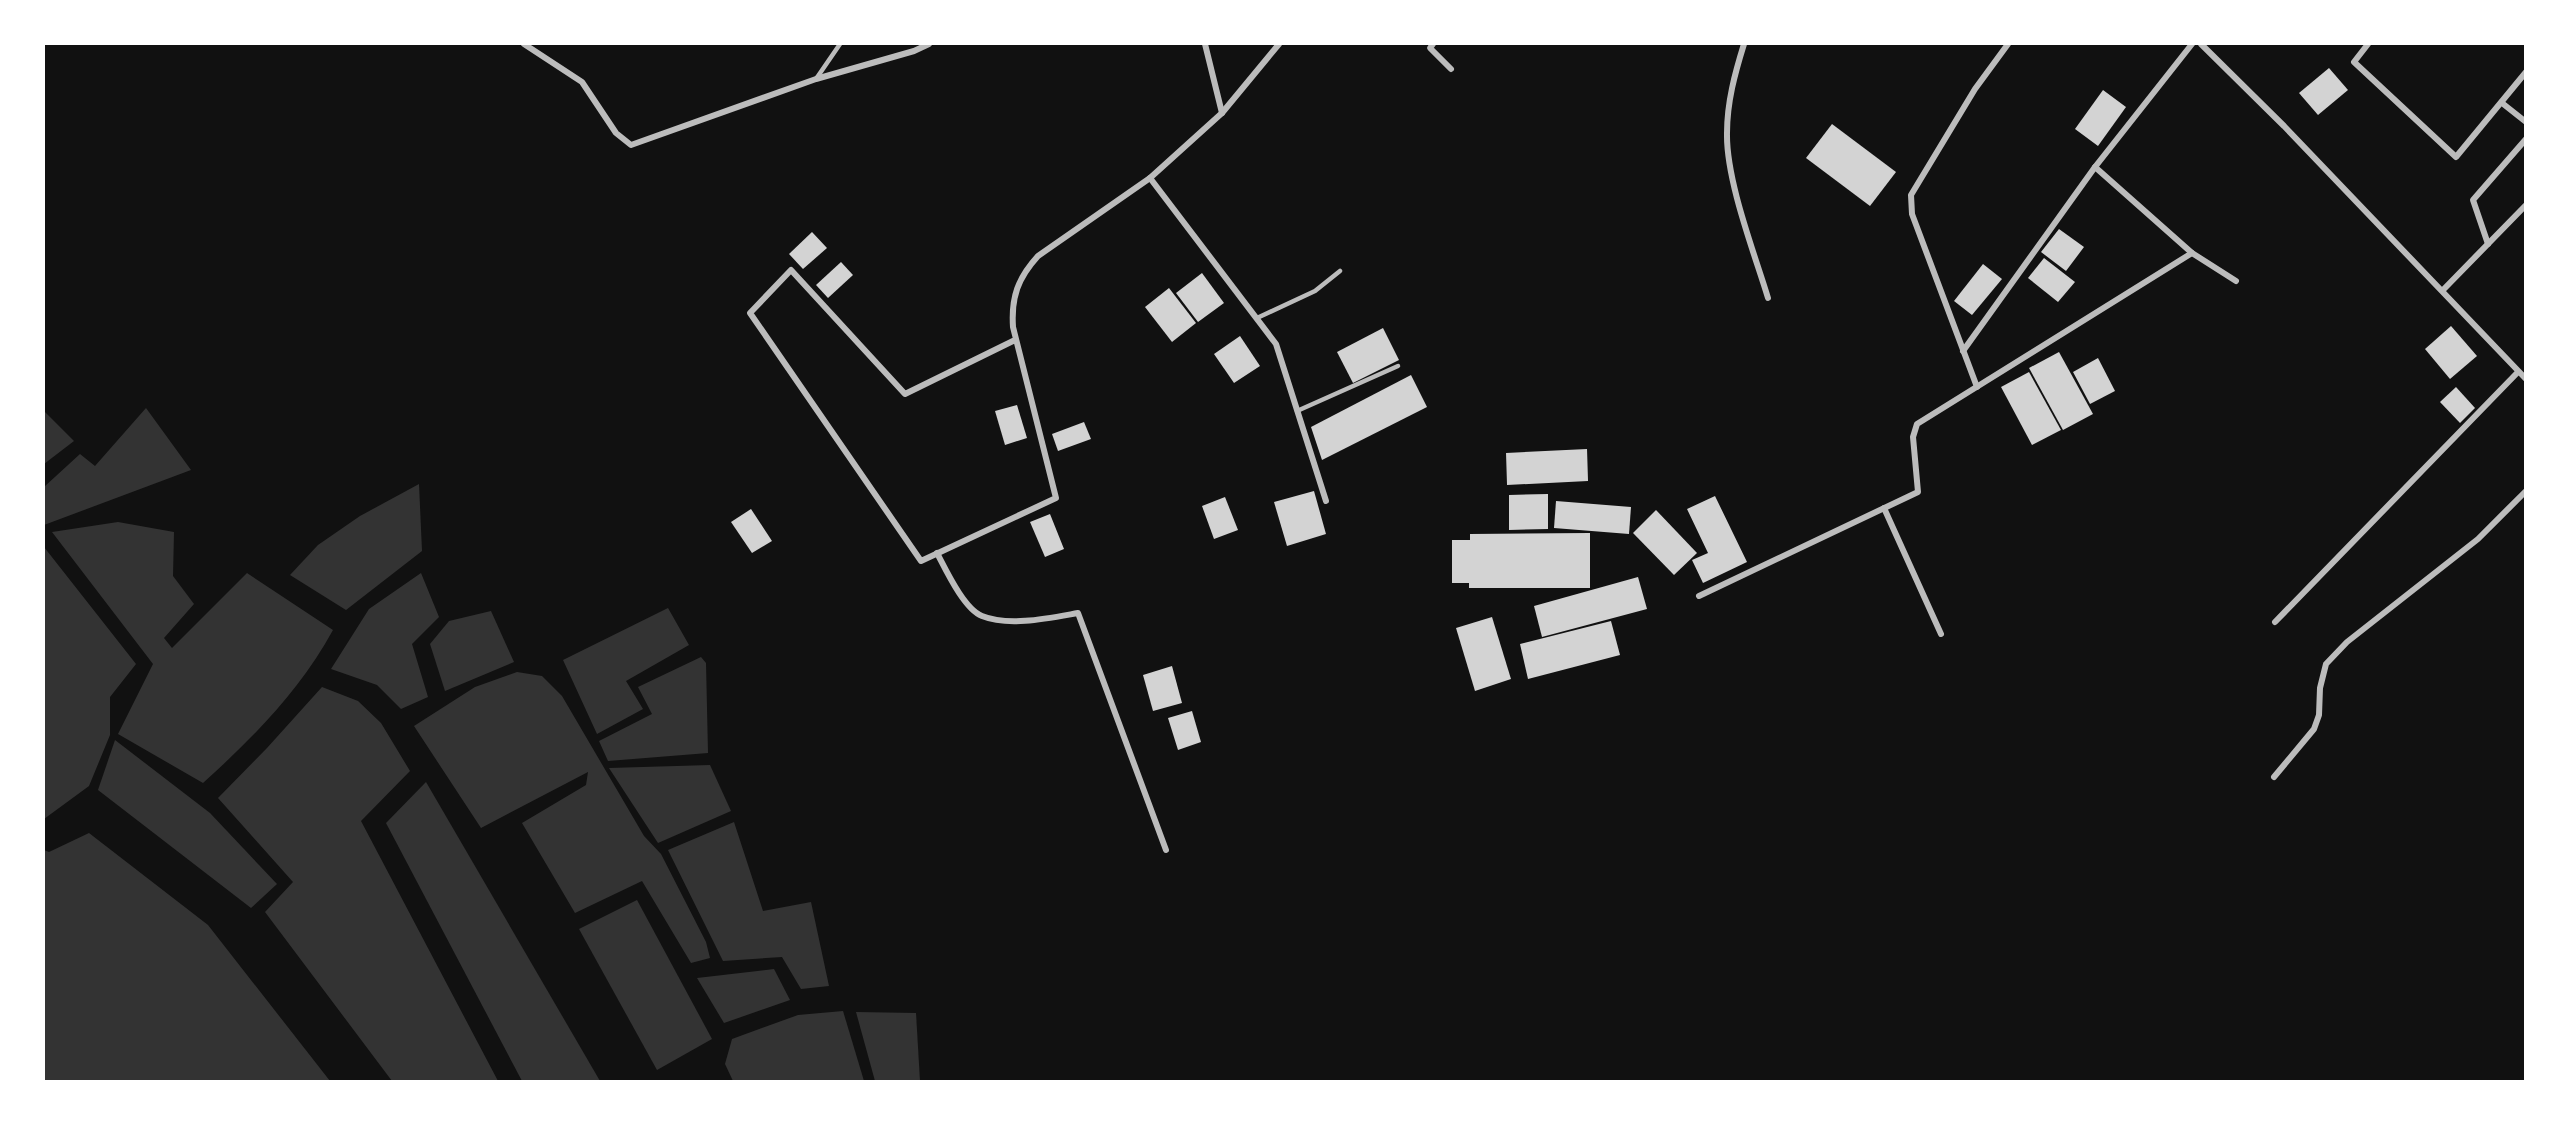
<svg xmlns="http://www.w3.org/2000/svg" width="2569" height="1125" font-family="Arial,sans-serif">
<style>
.water{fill:#333}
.building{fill:#d3d3d3}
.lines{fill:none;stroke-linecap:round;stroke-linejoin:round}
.service{stroke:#bcbcbc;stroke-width:4.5}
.minor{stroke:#bcbcbc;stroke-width:6}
</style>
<rect width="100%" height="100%" fill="#111"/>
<g class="water">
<polygon points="146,408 191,470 44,525 44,487 80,454 95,466"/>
<polygon points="44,411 74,441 44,464"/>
<polygon points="419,484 422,551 346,610 290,575 318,545 360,516"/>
<path d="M 118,522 L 174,532 L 173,576 L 194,604 L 164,638 L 172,648 L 247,573 L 333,630 C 300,690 254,737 203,783 L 118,734 L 153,664 L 52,532 Z"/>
<polygon points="44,547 136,664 110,697 110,735 89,786 44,819"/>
<polygon points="421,573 439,617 412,644 428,697 401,709 377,685 331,669 369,609"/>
<polygon points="668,608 689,645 626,681 643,709 597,734 563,660"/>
<polygon points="491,611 514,662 445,691 430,644 449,621"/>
<polygon points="701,657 706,663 708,753 608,761 599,741 652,714 638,687"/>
<polygon points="517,672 542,676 562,696 644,836 661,854 706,942 710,958 691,963 642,881 575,913 522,823 586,785 588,772 481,828 414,726 475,687"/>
<polygon points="322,687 358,701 381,723 410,771 361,821 498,1081 392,1081 265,912 293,882 218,798 267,748"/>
<polygon points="115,740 210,813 277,884 251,908 98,790"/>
<polygon points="710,765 731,811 658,843 609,768"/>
<polygon points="426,782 600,1081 522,1081 386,823"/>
<polygon points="734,822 763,911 811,902 829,986 801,989 782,957 723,961 668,850"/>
<polygon points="89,833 208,925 330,1081 44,1081 44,850 49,852"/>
<polygon points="637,900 712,1039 657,1070 579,929"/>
<polygon points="774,969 790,1000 724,1023 697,978"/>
<polygon points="843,1011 864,1081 733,1081 725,1064 732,1039 798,1015"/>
<polygon points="856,1012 916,1013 920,1081 875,1081"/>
</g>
<g class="building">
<polygon points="2329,68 2348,90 2318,115 2299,93"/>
<polygon points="2103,90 2126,107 2098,146 2075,129"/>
<polygon points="1832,124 1896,172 1870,206 1806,158"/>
<polygon points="2059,229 2084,247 2066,271 2041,252"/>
<polygon points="812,232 827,248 803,269 789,254"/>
<polygon points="2044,258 2075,282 2058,302 2028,278"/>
<polygon points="841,262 853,275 828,298 816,285"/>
<polygon points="1983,264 2002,279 1972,315 1954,301"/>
<polygon points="1202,273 1224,303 1198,322 1176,293"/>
<polygon points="1169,288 1196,323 1172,342 1145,307"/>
<polygon points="2451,326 2477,356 2450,379 2425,349"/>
<polygon points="1383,328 1399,360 1353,383 1337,352"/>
<polygon points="1240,336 1260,366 1234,383 1214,354"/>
<polygon points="2059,352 2093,414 2063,430 2029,368"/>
<polygon points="2098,358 2115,391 2090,404 2073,372"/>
<polygon points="2029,372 2061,430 2032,445 2001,387"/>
<polygon points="1411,375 1427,407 1322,460 1311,427"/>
<polygon points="2456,387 2475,408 2460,423 2440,402"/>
<polygon points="1017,405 1027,438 1005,445 995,411"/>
<polygon points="1084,422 1091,439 1058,451 1052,434"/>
<polygon points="1587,449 1588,481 1507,485 1506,453"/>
<polygon points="1314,491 1326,534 1287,546 1274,502"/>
<polygon points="1548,494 1548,529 1509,530 1509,495"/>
<polygon points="1715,496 1747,562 1703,583 1692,560 1708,553 1687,509"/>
<polygon points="1225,497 1238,530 1214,539 1202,506"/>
<polygon points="1556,501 1631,507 1629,534 1554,528"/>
<polygon points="751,509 772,541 752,553 731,522"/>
<polygon points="1656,510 1697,553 1674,575 1633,533"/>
<polygon points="1050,514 1064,549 1045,557 1030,522"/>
<polygon points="1590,533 1590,588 1469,588 1469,583 1452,583 1452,540 1470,540 1470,534"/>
<polygon points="1638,577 1647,609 1542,637 1534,606"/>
<polygon points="1492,617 1511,679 1475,691 1456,628"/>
<polygon points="1611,621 1620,655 1528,679 1520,644"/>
<polygon points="1172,666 1182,703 1153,711 1143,675"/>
<polygon points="1192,711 1201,742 1178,750 1168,718"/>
</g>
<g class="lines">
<g class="service">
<polyline points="816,79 840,44"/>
<polyline points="1257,318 1315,291 1340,271"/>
<polyline points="1297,411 1398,366"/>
</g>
<g class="minor">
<polyline points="524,44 582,82 616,133 631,145 816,79 914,51 929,44"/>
<polyline points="1205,44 1222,113"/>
<polyline points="1433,44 1430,48 1451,69"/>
<path d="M 1744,44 C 1735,73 1727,102 1727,133 C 1726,180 1754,252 1768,298"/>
<polyline points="2201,44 2284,126 2526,379"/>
<polyline points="2368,44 2354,62 2456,157 2526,72"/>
<polyline points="2502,103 2526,122"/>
<polyline points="2095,167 2192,253 2236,281"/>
<polyline points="1150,178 1276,344 1326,501"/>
<polyline points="2488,244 2473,200 2526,139"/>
<polyline points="2443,290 2526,205"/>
<path d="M 1015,340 L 905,394 L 791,270 L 750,313 L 921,561 L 1056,498 L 1013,327 C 1011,297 1018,278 1038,256 L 1150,178 L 1222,113 L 1279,44"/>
<polyline points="1963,351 2095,167 2192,44"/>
<polyline points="1977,387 1912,214 1911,195 1975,89 2008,44"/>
<polyline points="1884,508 1941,634"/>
<path d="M 937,553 C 946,570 964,609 982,616 C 1009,627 1050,618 1078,613 L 1166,850"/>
<polyline points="1699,596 1918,492 1913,437 1917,424 2192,253"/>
<polyline points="2275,622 2518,372"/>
<polyline points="2274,777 2314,729 2319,715 2320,688 2326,664 2347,642 2478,539 2526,491"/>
</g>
</g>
<rect width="2569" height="1125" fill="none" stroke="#ffffff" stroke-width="90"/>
</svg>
